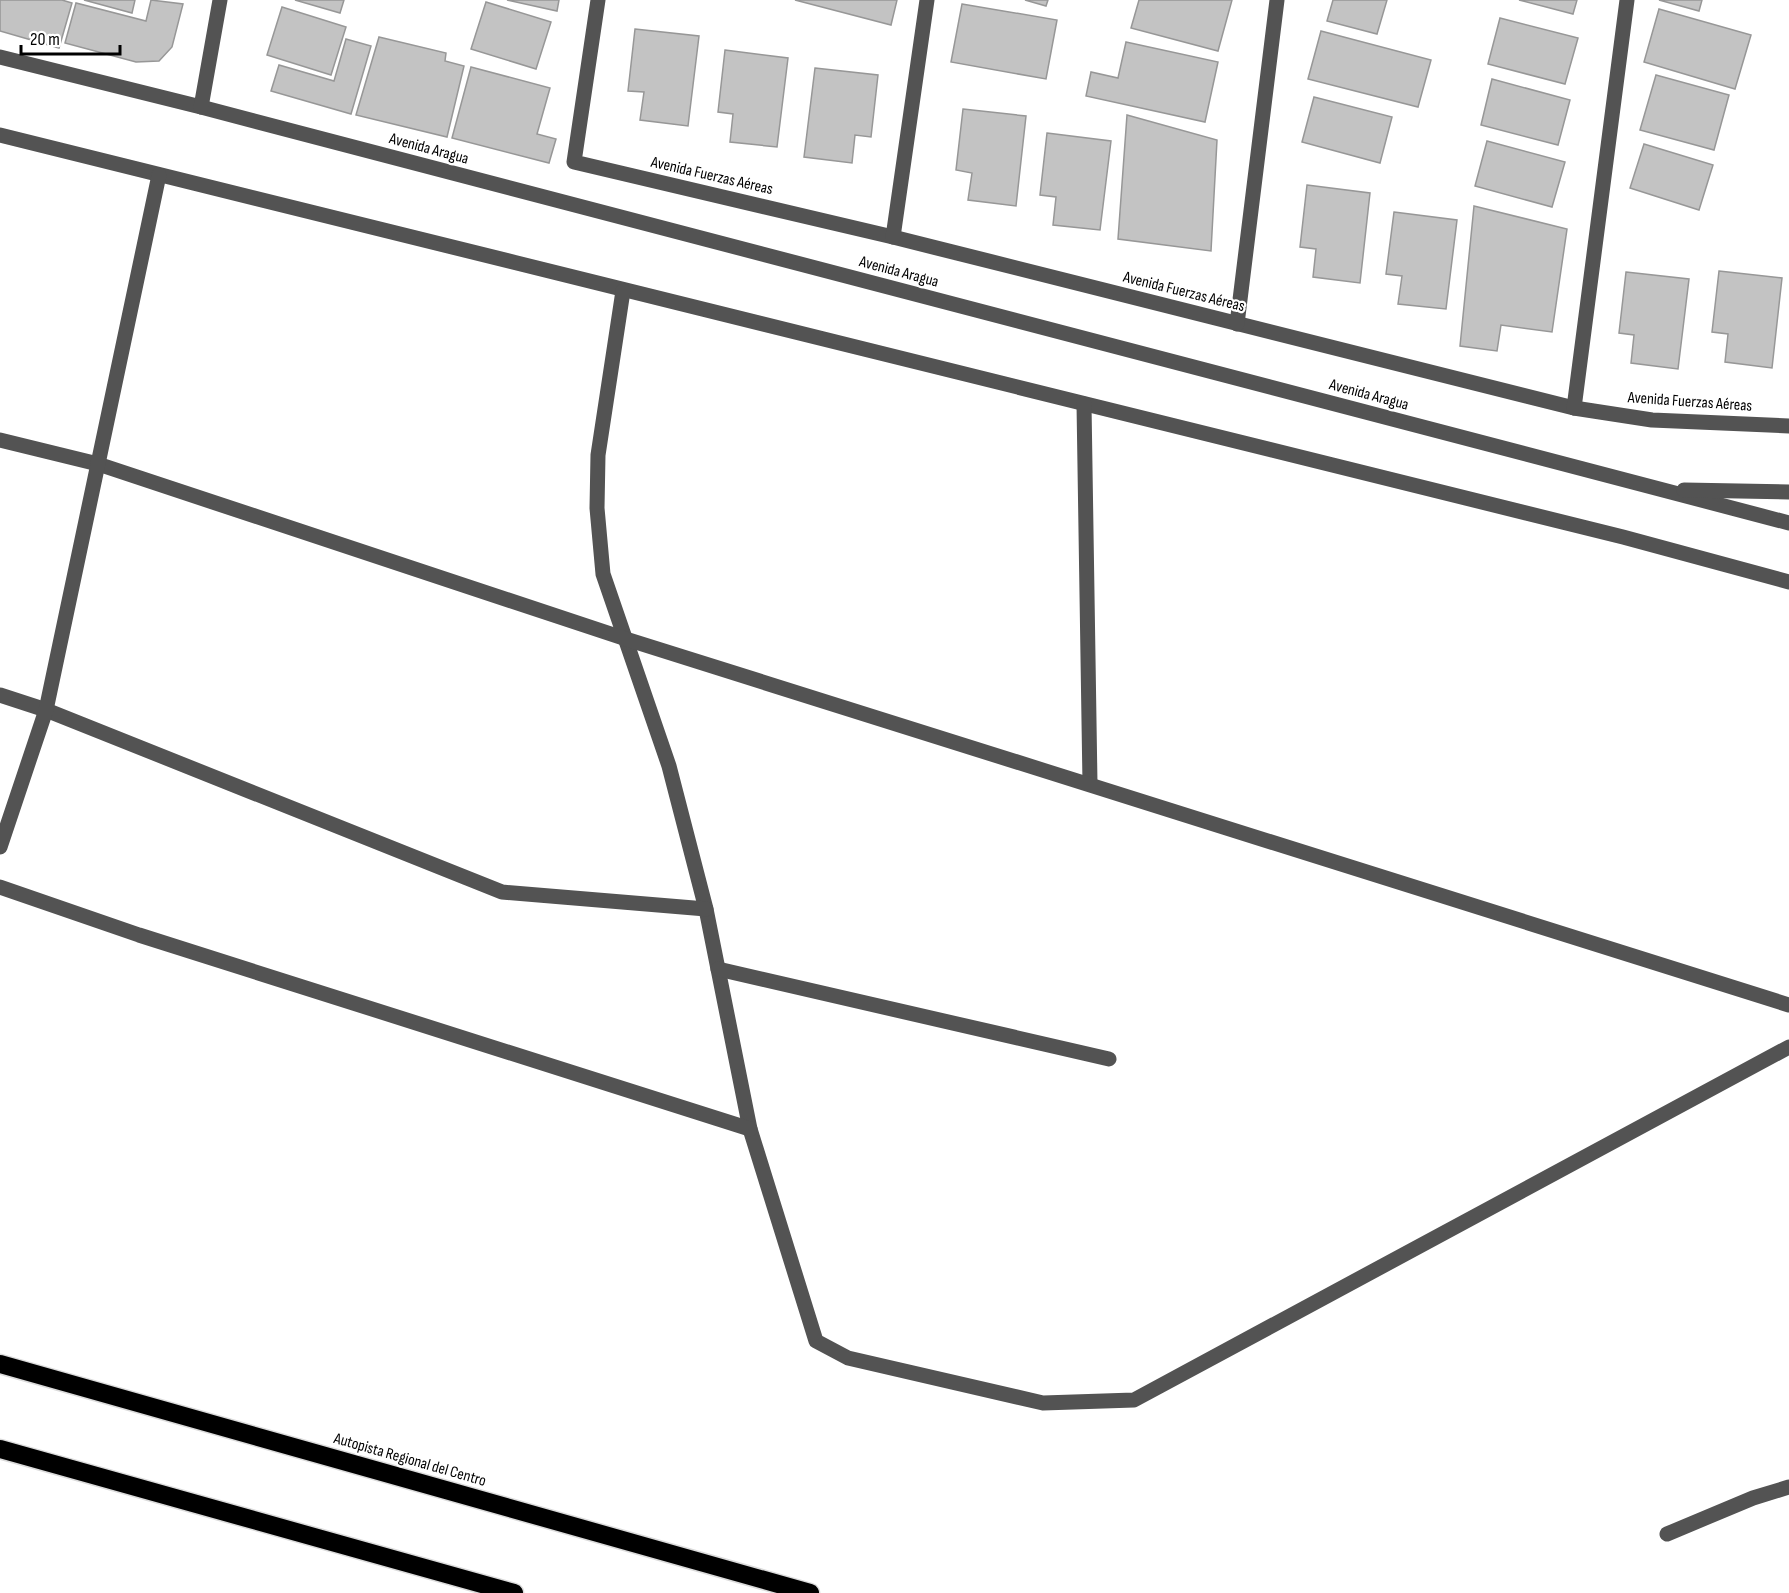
<svg xmlns="http://www.w3.org/2000/svg" width="1789" height="1593" font-family="'Sofia Sans Condensed',sans-serif">
<style>
.building{fill:#c3c3c3;stroke:#979797;stroke-width:1.5}
.lines{fill:none;stroke-linecap:round;stroke-linejoin:round}
.highway-casing{stroke:#dbdbdb;stroke-width:21}
.minor{stroke:#535353;stroke-width:15}
.highway{stroke:#000;stroke-width:18}
.labels{text-anchor:middle;dominant-baseline:central;stroke-width:4.5;stroke-linejoin:round;paint-order:stroke}
.street-label{font-size:16px;fill:#000;stroke:#fff}
</style>
<rect width="100%" height="100%" fill="#fff"/>
<g class="building">
<polygon points="0,0 62,0 72,3 59,48 0,31"/>
<polygon points="84,0 135,0 132,13"/>
<polygon points="151,0 183,4 172,47 159,61 136,62 65,43 76,3 146,21"/>
<polygon points="295,0 344,0 340,13"/>
<polygon points="507,0 559,0 557,11"/>
<polygon points="795,0 897,0 891,25"/>
<polygon points="1025,0 1048,0 1046,6"/>
<polygon points="1139,0 1232,0 1218,51 1131,28"/>
<polygon points="1333,0 1387,0 1377,34 1327,21"/>
<polygon points="1519,0 1577,0 1573,14"/>
<polygon points="1659,0 1702,0 1699,11"/>
<polygon points="486,2 551,22 536,69 471,49"/>
<polygon points="962,4 1057,20 1046,79 951,62"/>
<polygon points="282,7 346,27 331,75 267,55"/>
<polygon points="1659,9 1751,35 1735,89 1644,62"/>
<polygon points="1500,18 1578,38 1565,84 1488,64"/>
<polygon points="635,29 699,36 688,126 640,120 644,92 628,91"/>
<polygon points="1321,31 1431,60 1418,107 1308,79"/>
<polygon points="379,37 446,53 445,61 464,66 447,137 356,115"/>
<polygon points="346,39 371,46 351,114 271,91 279,65 334,81"/>
<polygon points="1126,42 1218,62 1205,122 1086,96 1091,72 1118,78"/>
<polygon points="725,50 788,58 777,147 730,142 733,114 718,112"/>
<polygon points="471,67 550,88 537,134 556,139 549,163 452,138"/>
<polygon points="815,68 878,75 871,137 855,135 852,163 804,157"/>
<polygon points="1656,75 1729,95 1714,150 1640,130"/>
<polygon points="1492,79 1570,100 1558,145 1481,125"/>
<polygon points="1314,97 1392,117 1380,163 1302,142"/>
<polygon points="963,109 1026,116 1016,206 968,200 972,173 956,170"/>
<polygon points="1127,115 1217,140 1211,251 1118,239"/>
<polygon points="1047,133 1111,141 1100,230 1053,225 1056,197 1040,195"/>
<polygon points="1487,141 1565,162 1552,207 1475,186"/>
<polygon points="1644,144 1713,165 1699,210 1630,188"/>
<polygon points="1307,185 1370,193 1360,283 1313,277 1316,249 1300,247"/>
<polygon points="1474,206 1567,229 1552,332 1501,325 1497,351 1460,346"/>
<polygon points="1394,212 1457,220 1446,309 1398,304 1402,276 1386,274"/>
<polygon points="1719,271 1782,278 1772,368 1725,362 1728,334 1712,332"/>
<polygon points="1626,272 1689,279 1678,369 1631,363 1634,335 1619,333"/>
</g>
<g class="lines">
<g class="highway-casing">
<g id="highway">
<polyline points="0,1364 810,1593"/>
<polyline points="0,1449 514,1593"/>
</g>
</g>
<g class="minor">
<polyline points="598,0 574,162 893,237 1574,408 1652,420 1789,426"/>
<polyline points="0,57 201,107 1789,523"/>
<polyline points="201,107 220,0"/>
<polyline points="0,135 1623,537 1789,582"/>
<polyline points="893,237 927,0"/>
<polyline points="623,291 598,455 597,508 603,574 669,766 706,909 750,1129 816,1341 848,1358 1043,1403 1134,1400 1789,1047"/>
<polyline points="1237,324 1277,0"/>
<polyline points="1084,404 1090,784"/>
<polyline points="1574,408 1627,0"/>
<polyline points="0,440 98,464 626,639 1789,1005"/>
<polyline points="1684,490 1789,492"/>
<polyline points="0,695 46,710 502,892 706,909"/>
<polyline points="0,847 46,710 159,175"/>
<polyline points="0,887 139,935 750,1129"/>
<polyline points="718,969 1109,1059"/>
<polyline points="1667,1534 1753,1498 1789,1487"/>
</g>
<use href="#highway" class="highway"/>
</g>
<g class="labels">
<g class="street-label">
<text transform="translate(429 149) rotate(15)">Avenida Aragua</text>
<text transform="translate(712 176) rotate(13)">Avenida Fuerzas Aéreas</text>
<text transform="translate(899 272) rotate(15)">Avenida Aragua</text>
<text transform="translate(1184 292) rotate(14)">Avenida Fuerzas Aéreas</text>
<text transform="translate(1369 395) rotate(15)">Avenida Aragua</text>
<text transform="translate(1690 402) rotate(4)">Avenida Fuerzas Aéreas</text>
<text transform="translate(410 1460) rotate(16)">Autopista Regional del Centro</text>
</g>
</g>
<path d="M21 45v9h99v-9" fill="none" stroke="#000000" stroke-width="3"/>
<text x="30" y="45" font-size="18" fill="#000000" stroke="#ffffff" stroke-width="4.5" paint-order="stroke">20 m</text>
</svg>
